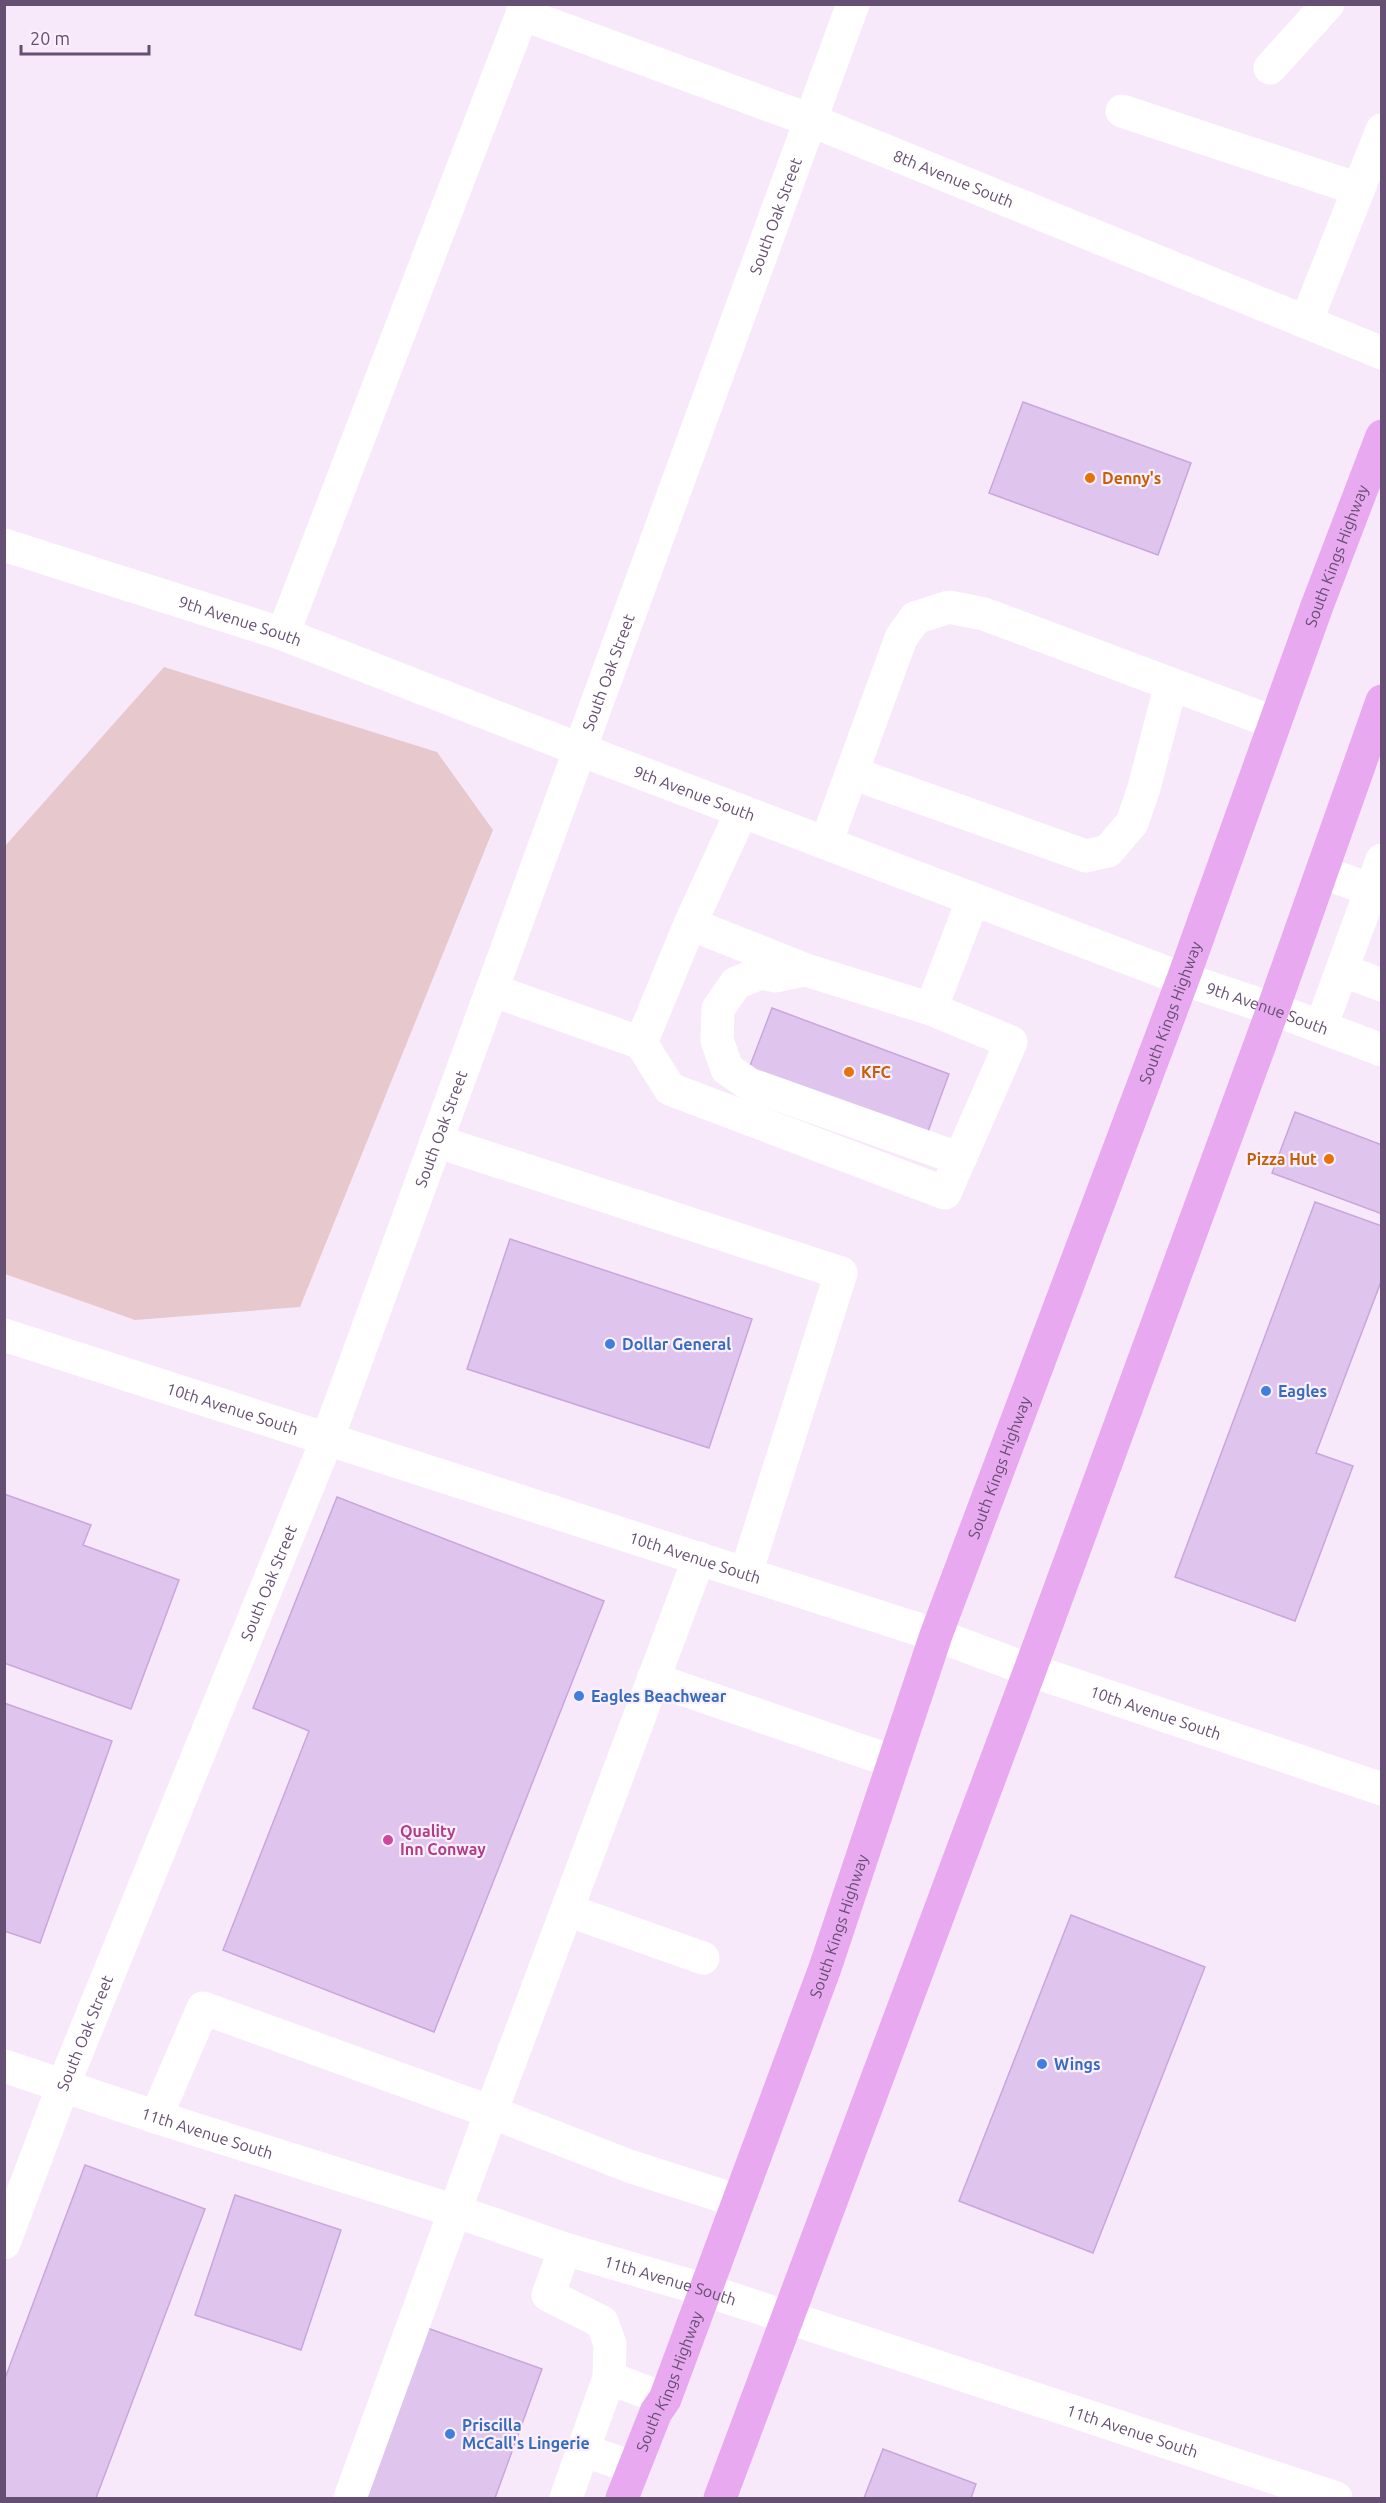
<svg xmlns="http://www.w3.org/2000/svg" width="1386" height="2503" viewBox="0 0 1386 2503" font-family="Ubuntu,sans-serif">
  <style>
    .green { fill: #e7c9cd }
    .building { fill: #dfc4ed; stroke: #c9a6de; stroke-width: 1.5 }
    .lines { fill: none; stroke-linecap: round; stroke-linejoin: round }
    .minor { stroke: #fff; stroke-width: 33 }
    .major { stroke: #e9a9f1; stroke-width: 33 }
    .food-dot { fill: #e8710a; stroke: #fbeffd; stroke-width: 2 }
    .shop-dot { fill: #3f7fe0; stroke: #fbeffd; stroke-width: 2 }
    .hotel-dot { fill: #d1479c; stroke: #fbeffd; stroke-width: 2 }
    .labels { text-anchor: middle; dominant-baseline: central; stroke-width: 4.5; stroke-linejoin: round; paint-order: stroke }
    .street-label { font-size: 16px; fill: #654f72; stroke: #fbeffd }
    .food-label { font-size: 16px; font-weight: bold; fill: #c56008; stroke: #fbeffd; text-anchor: start }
    .shop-label { font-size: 16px; font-weight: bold; fill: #366cbe; stroke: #fbeffd; text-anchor: start }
    .hotel-label { font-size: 16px; font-weight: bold; fill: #b23c85; stroke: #fbeffd; text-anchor: start }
  </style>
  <rect width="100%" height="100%" fill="#f8e9fa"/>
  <path class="green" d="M164,667L437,752L493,830L300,1307L135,1320L5,1274V846Z"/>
  <path class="building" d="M1023,402L1191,463L1158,555L989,493Z
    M772,1008L949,1074L926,1137L748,1071Z
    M1295,1112L1382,1145V1214L1272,1173Z
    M1315,1202L1382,1226V1279L1316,1453L1353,1466L1295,1621L1175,1577Z
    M510,1239L752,1319L709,1448L467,1369Z
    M4,1494L91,1525L83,1545L179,1580L131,1709L4,1663Z
    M337,1497L604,1601L434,2032L223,1950L309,1731L253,1708Z
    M4,1703L112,1741L40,1943L4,1931Z
    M1071,1915L1205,1967L1093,2253L959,2201Z
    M85,2165L205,2209L96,2498H4V2381Z
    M235,2195L341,2230L301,2350L195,2315Z
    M416,2324L542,2369L495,2498H353Z
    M883,2449L976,2484L971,2498H864Z"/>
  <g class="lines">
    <g class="minor">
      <path id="s1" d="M522,14L810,120L1382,353"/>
      <path d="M1270,68L1328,4"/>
      <path d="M1122,111L1358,189"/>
      <path d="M1306,322L1382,130"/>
      <path id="s2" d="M4,545L283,634L581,750L1183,979L1273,1009L1382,1050"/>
      <path d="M283,634L526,4"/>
      <path d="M852,773L1086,856L1108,851L1132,823L1144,788L1171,684"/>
      <path d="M826,843L901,638L915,618L949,607L984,614L1275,723"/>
      <path d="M1322,872L1371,890"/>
      <path d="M1342,970L1382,985"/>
      <path d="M799,971L776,976L761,973L736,983L718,1009L717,1040L727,1069L749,1084L960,1159"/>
      <path d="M492,990L641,1043L670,1089L945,1193L1011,1042L931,1009L806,970L690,924"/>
      <path d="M931,1009L973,899"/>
      <path d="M1321,1027L1382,860"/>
      <path d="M641,1043L690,924L742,811"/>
      <path d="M436,1141L841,1273L746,1573"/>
      <path id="s3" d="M4,1335L936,1635L1030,1670L1382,1789"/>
      <path d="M653,1679L894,1762"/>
      <path d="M567,1910L703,1958"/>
      <path id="s4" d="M4,2066L156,2117L455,2211L565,2249L705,2290L1336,2498"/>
      <path d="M156,2117L203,2008L491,2112L629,2166L738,2201"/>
      <path id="s5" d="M4,2243L63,2086L328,1437L853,4"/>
      <path d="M565,2249L548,2295L602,2322L610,2344L609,2378"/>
      <path d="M583,2450L609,2378L665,2399"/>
      <path d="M350,2498L491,2112L699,1558"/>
      <path d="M566,2498L583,2450L634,2468"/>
    </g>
    <g class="major">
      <path id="s6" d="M622,2498L656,2412L665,2399L825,1968L936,1635L1183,979L1317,606L1382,436"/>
      <path d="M720,2498L1030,1670L1273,1009L1382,701"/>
    </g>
  </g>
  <g class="food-dot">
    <circle cx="1090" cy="478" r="6"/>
    <circle cx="849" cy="1072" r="6"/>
    <circle cx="1329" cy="1159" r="6"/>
  </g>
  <g class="shop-dot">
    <circle cx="610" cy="1344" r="6"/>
    <circle cx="1266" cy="1391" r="6"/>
    <circle cx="579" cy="1696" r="6"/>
    <circle cx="1042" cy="2064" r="6"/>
    <circle cx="450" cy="2434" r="6"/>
  </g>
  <circle class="hotel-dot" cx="388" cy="1840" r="6"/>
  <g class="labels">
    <g class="street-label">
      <text stroke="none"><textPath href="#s1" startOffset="462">8th Avenue South</textPath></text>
      <text stroke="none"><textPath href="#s5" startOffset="2169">South Oak Street</textPath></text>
      <text stroke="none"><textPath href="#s6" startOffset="2070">South Kings Highway</textPath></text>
      <text stroke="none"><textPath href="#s2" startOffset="248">9th Avenue South</textPath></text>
      <text stroke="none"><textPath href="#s5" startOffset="1683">South Oak Street</textPath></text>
      <text stroke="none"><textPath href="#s2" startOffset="734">9th Avenue South</textPath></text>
      <text stroke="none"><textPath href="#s2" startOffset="1346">9th Avenue South</textPath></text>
      <text stroke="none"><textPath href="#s6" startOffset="1584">South Kings Highway</textPath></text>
      <text stroke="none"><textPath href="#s5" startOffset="1197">South Oak Street</textPath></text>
      <text stroke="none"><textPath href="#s3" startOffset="240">10th Avenue South</textPath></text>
      <text stroke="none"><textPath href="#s6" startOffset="1098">South Kings Highway</textPath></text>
      <text stroke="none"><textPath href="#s3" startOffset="726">10th Avenue South</textPath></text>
      <text stroke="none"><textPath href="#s5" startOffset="711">South Oak Street</textPath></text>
      <text stroke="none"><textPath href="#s3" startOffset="1212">10th Avenue South</textPath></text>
      <text stroke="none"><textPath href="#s6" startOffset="612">South Kings Highway</textPath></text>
      <text stroke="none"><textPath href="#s5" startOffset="225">South Oak Street</textPath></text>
      <text stroke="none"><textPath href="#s4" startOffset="214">11th Avenue South</textPath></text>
      <text stroke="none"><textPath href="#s4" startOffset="700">11th Avenue South</textPath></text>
      <text stroke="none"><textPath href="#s6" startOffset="126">South Kings Highway</textPath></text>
      <text stroke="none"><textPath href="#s4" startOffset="1186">11th Avenue South</textPath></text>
    </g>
    <g class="food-label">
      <text x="1102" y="478">Denny's</text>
      <text x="861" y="1072">KFC</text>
      <text x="1317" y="1159" text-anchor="end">Pizza Hut</text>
    </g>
    <g class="shop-label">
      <text x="622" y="1344">Dollar General</text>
      <text x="1278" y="1391">Eagles</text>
      <text x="591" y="1696">Eagles Beachwear</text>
      <text x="1054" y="2064">Wings</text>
      <text x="462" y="2425">Priscilla<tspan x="462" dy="18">McCall's Lingerie</tspan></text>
    </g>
    <g class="hotel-label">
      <text x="400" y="1831">Quality<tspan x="400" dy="18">Inn Conway</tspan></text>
    </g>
  </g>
  <rect width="1386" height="2503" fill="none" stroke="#654f72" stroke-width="12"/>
  <path d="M21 45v9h128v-9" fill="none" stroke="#654f72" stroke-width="3"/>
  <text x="30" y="45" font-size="18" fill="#654f72" stroke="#fbeffd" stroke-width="4.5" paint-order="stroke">20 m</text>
</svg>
